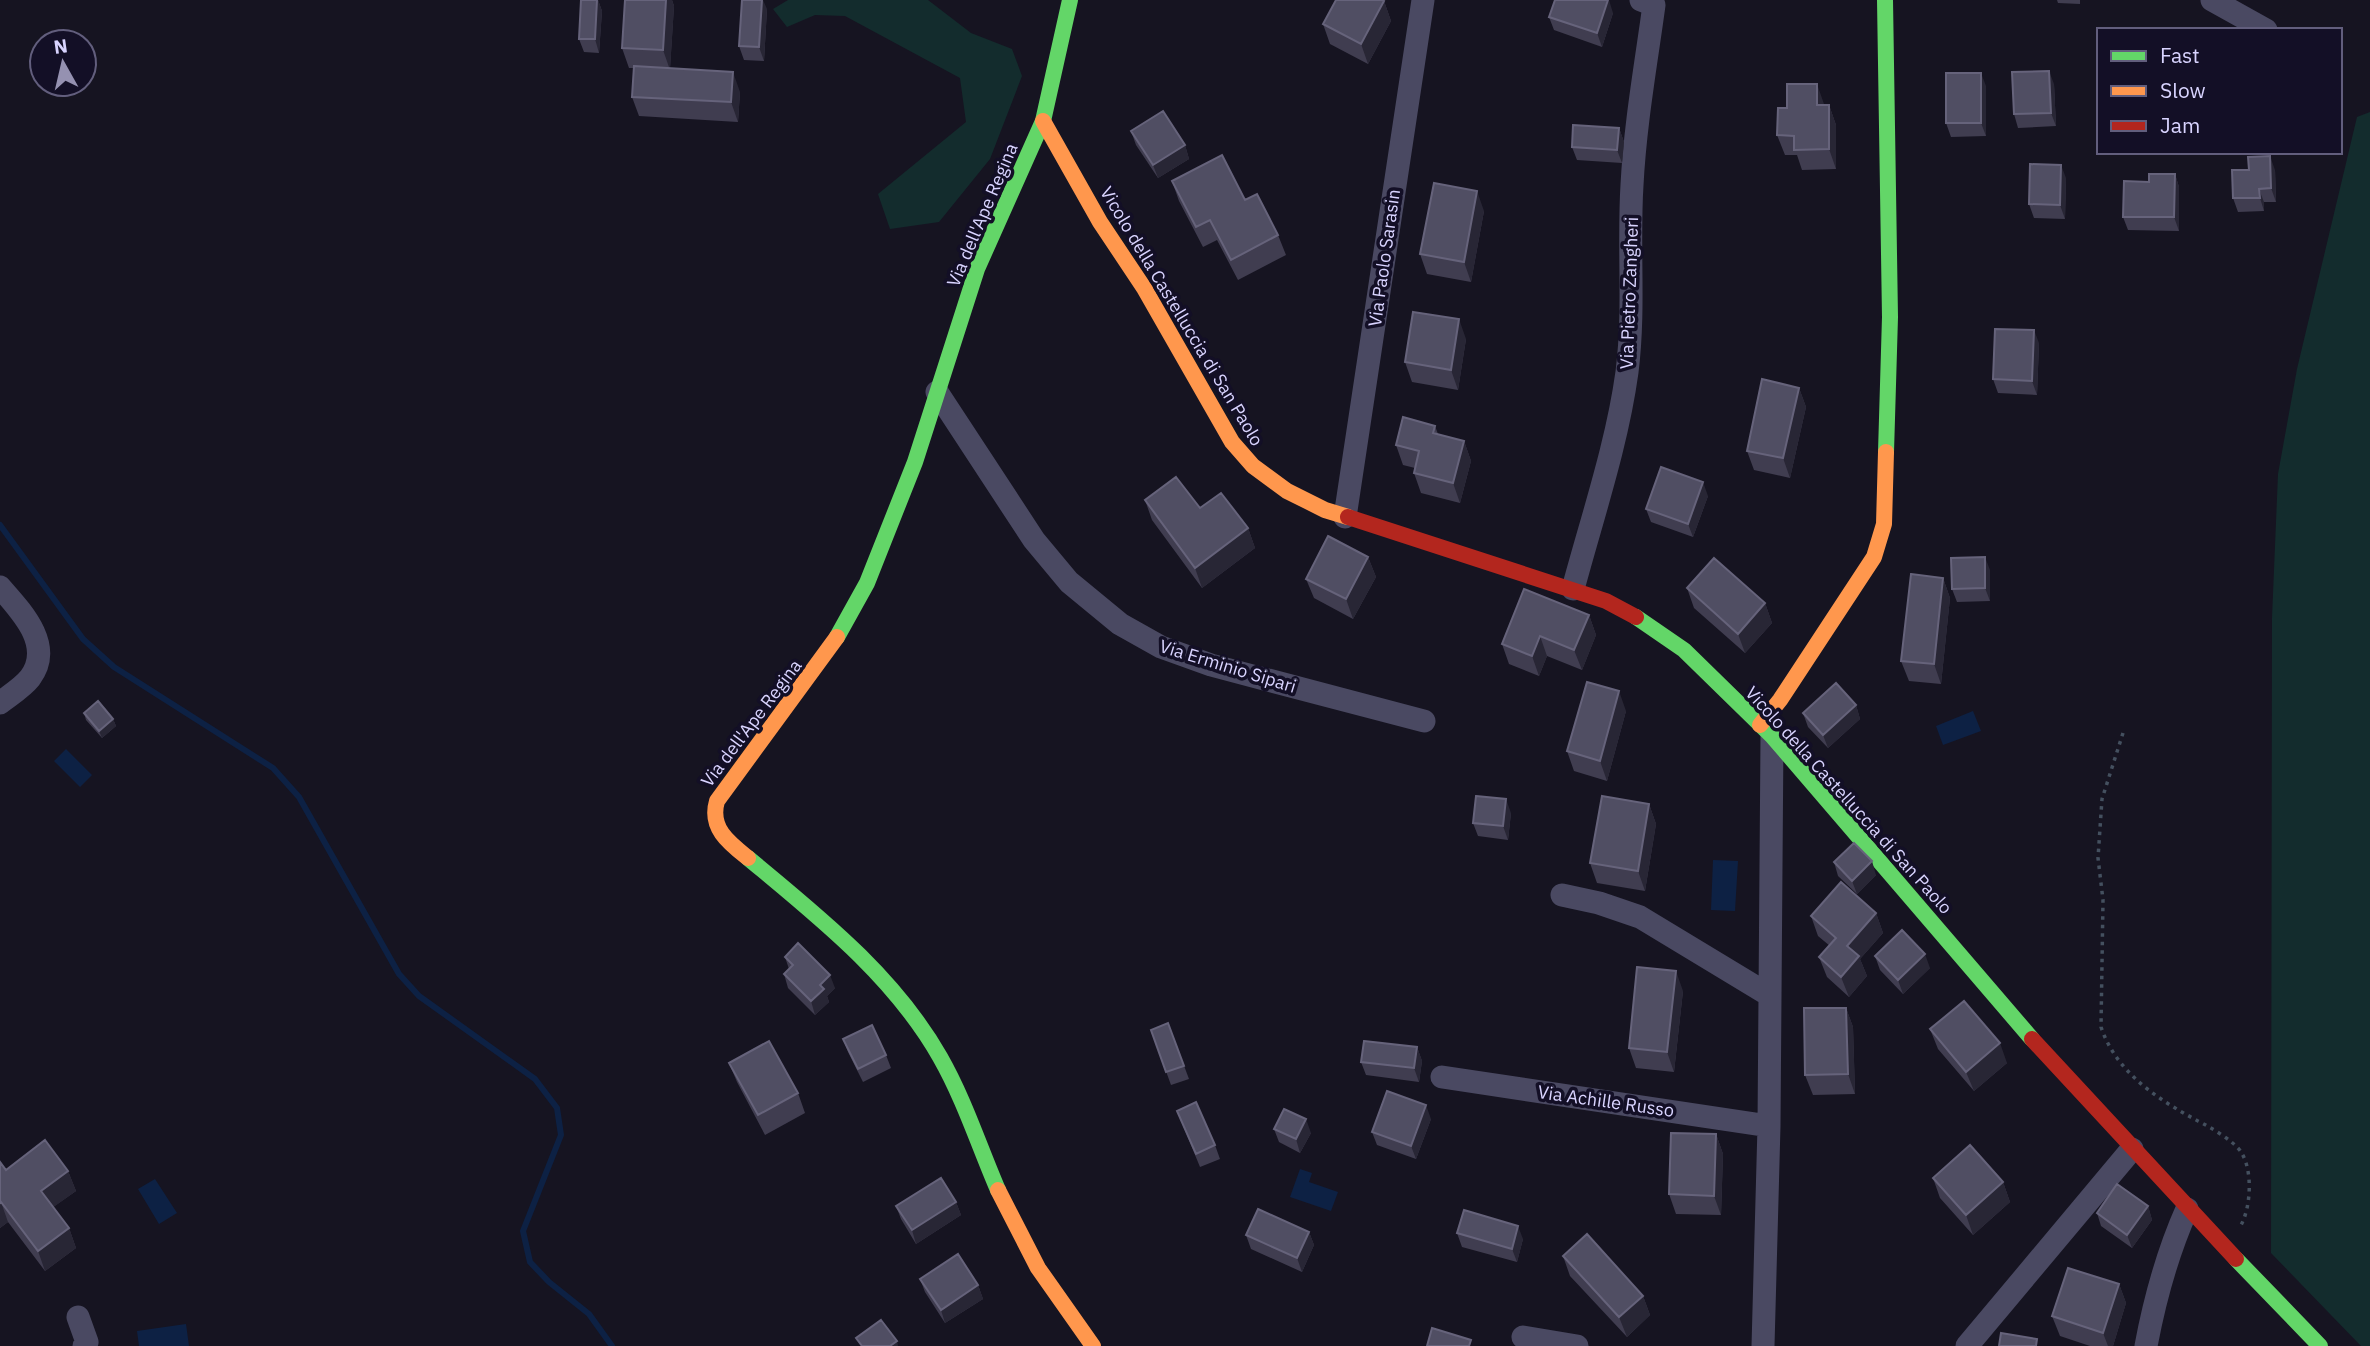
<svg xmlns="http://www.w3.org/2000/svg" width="2370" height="1346" viewBox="0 0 2370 1346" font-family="'IBM Plex Sans',sans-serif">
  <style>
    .green { fill: #132c2d }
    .water { fill: #0d2144 }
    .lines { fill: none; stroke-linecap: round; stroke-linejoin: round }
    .stream { stroke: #0d2144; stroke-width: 6 }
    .path { stroke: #44505f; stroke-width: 3.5; stroke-dasharray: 3.5 5; stroke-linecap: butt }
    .street { stroke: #4a4962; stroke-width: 23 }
    .fast { stroke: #63d668; stroke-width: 16 }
    .slow { stroke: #ff974d; stroke-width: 16 }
    .jam { stroke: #b3261e; stroke-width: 16 }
    .wall { fill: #403d50 }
    .shaded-wall { fill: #282635 }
    .building { fill: #504e63; stroke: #66637b; stroke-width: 2 }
    .labels { text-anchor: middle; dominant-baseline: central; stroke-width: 7; stroke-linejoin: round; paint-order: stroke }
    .street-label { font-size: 18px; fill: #d9d4ff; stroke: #130f26 }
  </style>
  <rect width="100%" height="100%" fill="#161421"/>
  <path class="green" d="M788,0H928L971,33L1012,49L1022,76L990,159L939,222L890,229L878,194L966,122L960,78L845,16L815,15L787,27L773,9Z
    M2370,112V1346H2361L2271,1253L2272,618L2278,474L2297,369L2357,117Z"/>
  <path class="water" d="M1973,711L1981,731L1943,745L1936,726Z
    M66,749L92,775L80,787L54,761Z
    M1713,860L1738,861L1735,911L1711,910Z
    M1300,1169L1312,1173L1309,1182L1338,1192L1331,1211L1290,1197Z
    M155,1179L177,1213L159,1224L138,1189Z
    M186,1324L189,1346H139L137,1331Z"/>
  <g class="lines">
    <path class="stream" d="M0,525L83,639L114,667L273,768L299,797L399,974L419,996L535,1079L557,1108L561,1135L523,1231L530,1262L549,1282L589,1314L612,1346"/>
    <path class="path" d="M2123,733L2102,799L2098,858L2103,900L2101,1027C2116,1072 2157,1099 2198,1121C2210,1127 2234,1141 2241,1152C2253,1170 2251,1207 2241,1225"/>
    <path class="street" d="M2212,0L2266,30
      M937,392L1034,540L1069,582L1120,624L1161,647L1211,665L1424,721
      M1345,517L1423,0
      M0,587C20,610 55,645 30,678C22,688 10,695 0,703
      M1573,589C1592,518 1617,445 1627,372C1635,308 1628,248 1632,185C1635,125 1646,64 1654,5L1641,0
      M1562,895L1599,903L1640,917L1769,995
      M1442,1077L1769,1126
      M78,1317L87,1342L84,1346
      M1523,1337L1577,1346
      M1763,1346L1769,1126L1772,736
      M1967,1346L2132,1149
      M2146,1346C2155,1298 2167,1254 2187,1209"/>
    <path class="fast" d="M1885,0L1890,317L1886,452
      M1636,617L1684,650L1772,736L2032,1039
      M837,637L867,583L915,462L977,269L1043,121L1070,0
      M748,858C819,917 894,976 940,1057C964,1099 979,1146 998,1190
      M2236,1259L2320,1346"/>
    <path class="slow" d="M1043,121L1100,222L1144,288L1232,442L1253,466L1287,491L1325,510L1348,517
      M1760,725L1780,700L1874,557L1884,524L1886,452
      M748,858C729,843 709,828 717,801L837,637
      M998,1190L1038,1268L1093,1346"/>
    <path class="jam" d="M1348,517L1606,601L1636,617
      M2032,1039L2236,1259"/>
  </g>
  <path class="wall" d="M581,0H598L602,11L599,53L584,52L579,39Z
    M625,0H672L674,6L670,68L740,92L738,122L639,116L632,97L634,68H629L622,48Z
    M2057,0H2080V4L2058,3Z
    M1384,1L1391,21L1368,64L1330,44L1323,24Z
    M767,9L764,61L744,60L739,46Z
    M1613,13L1602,47L1554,30L1549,17Z
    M2054,84L2056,126L2018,128L2014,114Z
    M1986,86V136L1951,137L1946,123Z
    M1824,105H1829L1836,125V169L1802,170L1797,155H1785L1777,135L1787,108Z
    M1619,128L1624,142L1622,163L1577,160L1572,147Z
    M1131,131L1185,145L1189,159L1158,178L1136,145Z
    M2275,170L2276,202H2264V211L2238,212L2233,198Z
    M2175,174L2179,187V231L2128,230L2123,217L2149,182Z
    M2066,178L2065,219L2034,218L2029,204Z
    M1172,181L1245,200L1278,235L1286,255L1238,280L1217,240L1203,247L1179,201Z
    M1484,211L1471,282L1427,274L1420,254Z
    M1466,339L1458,390L1412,382L1405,362Z
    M2039,343L2037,395L1998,393L1993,379Z
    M1799,388L1806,407L1790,478L1754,470L1747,451Z
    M1435,426L1438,434L1464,441L1471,461L1460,503L1421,493L1414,473L1415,468L1403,465L1396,445Z
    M1708,496L1693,537L1651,522L1646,509Z
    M1145,500L1200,508L1248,528L1255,548L1202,588L1152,520Z
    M1368,557L1376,577L1353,619L1314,598L1306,579Z
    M1990,570V601L1957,602L1952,589Z
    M1943,578L1950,598L1941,684L1909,681L1901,661Z
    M1687,588L1765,603L1772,623L1745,653L1694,608Z
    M1589,615L1596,635L1582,670L1547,656L1539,676L1509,664L1502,644Z
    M1856,705L1860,719L1828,748L1808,727L1803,713Z
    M1626,711L1607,781L1574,771L1567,751Z
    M84,713L113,719L116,726L102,738L86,720Z
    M1649,804L1656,824L1645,891L1597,883L1590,863Z
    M1511,813L1508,840L1478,836L1473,823Z
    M1834,862L1876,875L1857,894L1838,876Z
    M1876,913L1883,933L1860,959L1867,976L1849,997L1827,977L1819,957L1830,946L1818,936L1811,916Z
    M1875,956L1930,968L1903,994L1880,970Z
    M785,957L835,988L827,996L829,1002L815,1015L788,988L784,974L789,969Z
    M1683,991L1674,1072L1636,1068L1629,1048Z
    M1846,1008L1853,1027L1855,1094L1813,1095L1805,1075Z
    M1168,1023L1189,1079L1171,1085L1151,1030Z
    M1930,1029L2007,1063L1974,1091L1938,1049Z
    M843,1039L886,1055L891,1068L863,1082L848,1052Z
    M1417,1047L1422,1061L1419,1082L1366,1075L1361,1062Z
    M729,1063L798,1093L805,1113L765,1135L737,1082Z
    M1177,1111L1215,1145L1220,1159L1200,1167Z
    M1431,1119L1416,1159L1377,1145L1372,1132Z
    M1274,1129L1311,1133L1300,1153L1279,1142Z
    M1716,1134L1723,1154L1721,1215L1676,1214L1669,1194Z
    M0,1162L6,1170L68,1171L76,1191L53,1207L69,1228L76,1248L45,1271L8,1222L0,1228Z
    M1933,1178L2003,1182L2010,1202L1973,1235L1940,1198Z
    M956,1202L961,1215L916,1244L901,1219L896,1206Z
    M2148,1206L2152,1220L2132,1248L2101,1226L2097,1213Z
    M1309,1232L1314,1245L1302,1272L1251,1249L1246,1235Z
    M1457,1233L1523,1239L1517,1262L1462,1247Z
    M1563,1256L1643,1296L1650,1315L1627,1337L1570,1276Z
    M920,1279L978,1285L983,1299L945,1323L925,1292Z
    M2119,1284L2126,1303L2113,1346H2090L2060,1336L2052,1316Z"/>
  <path class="shaded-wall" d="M597,0H598L602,11L599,53L595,39Z
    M666,0H672L674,6L670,70L663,50Z
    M762,0H763L767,9L764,61L759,47Z
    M1609,0L1613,13L1602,47L1597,33Z
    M1384,1L1391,21L1368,64L1361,44Z
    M2049,71L2054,84L2056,126L2051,113Z
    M733,72L740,92L738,122L731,102Z
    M1981,73L1986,86V136L1981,123Z
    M1817,84L1824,104V125L1817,105Z
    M1829,105L1836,125V169L1829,149Z
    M1619,128L1624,142L1622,163L1617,150Z
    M1185,145L1189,159L1158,178L1153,165Z
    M2270,156L2275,170L2276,202L2271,188Z
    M2061,165L2066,178L2065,219L2060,205Z
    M2175,174L2179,187V231L2174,217Z
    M2259,189L2264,202V211L2260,198Z
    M1477,191L1484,211L1471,282L1464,262Z
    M1459,319L1466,339L1458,390L1451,370Z
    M2034,330L2039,343L2037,395L2032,381Z
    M1799,388L1806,407L1790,478L1783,458Z
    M1464,441L1471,461L1460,503L1453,483Z
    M1703,482L1708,496L1693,537L1688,524Z
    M1248,528L1255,548L1202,588L1195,568Z
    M1368,557L1376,577L1353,619L1346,599Z
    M1985,557L1990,570V601L1985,588Z
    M1943,578L1950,598L1941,684L1934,664Z
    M1765,603L1772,623L1745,653L1738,634Z
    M1589,615L1596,635L1582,670L1574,650Z
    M1540,636L1547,656L1539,676L1532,656Z
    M1619,691L1626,711L1607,781L1600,761Z
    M1856,705L1860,719L1828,748L1823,735Z
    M113,719L116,726L102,738L99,731Z
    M1506,799L1511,813L1508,840L1503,826Z
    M1649,804L1656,824L1645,891L1638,871Z
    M1872,861L1876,875L1857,894L1852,881Z
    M1876,913L1883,933L1860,959L1867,976L1849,997L1841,977L1847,946Z
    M1925,954L1930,968L1903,994L1898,980Z
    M1676,971L1683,991L1674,1072L1667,1052Z
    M830,975L835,988L827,996L829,1002L815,1015L811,1001L820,985Z
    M1846,1008L1853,1027L1855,1094L1848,1074Z
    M2000,1043L2007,1063L1974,1091L1966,1072Z
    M1417,1047L1422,1061L1419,1082L1414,1068Z
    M1426,1105L1431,1119L1416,1159L1411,1146Z
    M1306,1119L1311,1133L1300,1153L1296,1139Z
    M1716,1134L1723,1154L1721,1215L1714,1196Z
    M68,1171L76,1191L48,1211L41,1191Z
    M2003,1182L2010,1202L1973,1235L1966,1215Z
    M1,1202L8,1222L0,1228V1203Z
    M956,1202L961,1215L916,1244L912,1230Z
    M2148,1206L2152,1220L2132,1248L2127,1235Z
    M1518,1226L1523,1239L1517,1262L1512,1249Z
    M69,1228L76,1248L45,1271L38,1251Z
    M1309,1232L1314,1245L1302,1272L1297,1258Z
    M2119,1284L2126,1303L2113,1346H2108L2103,1333Z
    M978,1285L983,1299L945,1323L941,1310Z
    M1643,1296L1650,1315L1627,1337L1619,1317Z
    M897,1341L898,1346H890Z"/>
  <path class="building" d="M581,0H597L595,39H579Z
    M625,0H666L663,50L622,48Z
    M742,0H762L759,47L739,46Z
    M1336,0H1382L1384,1L1361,44L1323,24Z
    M1555,0H1608L1597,33L1549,17Z
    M634,66L733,72L731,102L632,97Z
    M2049,71L2051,113L2014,114L2012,72Z
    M1946,73H1981V123H1946Z
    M1787,84H1817V105H1829V149L1794,150V136L1777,135L1778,108H1787Z
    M1163,111L1185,145L1153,165L1131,131Z
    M1573,125L1619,128L1617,150L1572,147Z
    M1222,155L1245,200L1257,194L1278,235L1231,260L1210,220L1196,227L1172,181Z
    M2270,156L2271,188L2259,189L2260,198H2233L2232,170H2249L2248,157Z
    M2030,164L2061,165L2060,205L2029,204Z
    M2149,174H2175L2174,217H2123L2124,181L2149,182Z
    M1434,183L1477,191L1464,262L1420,254Z
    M1413,312L1459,319L1451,370L1405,362Z
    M1995,329L2034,330L2032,381L1993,379Z
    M1762,379L1799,388L1783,458L1747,451Z
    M1403,417L1435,426L1433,433L1464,441L1453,483L1414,473L1419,451L1396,445Z
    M1661,467L1703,482L1688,524L1646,509Z
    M1176,477L1200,508L1221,493L1248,528L1195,568L1145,500Z
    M1328,536L1368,557L1346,599L1306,579Z
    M1985,557V588L1952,589L1951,558Z
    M1714,558L1765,603L1738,634L1687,588Z
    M1911,574L1943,578L1934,664L1901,661Z
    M1524,589L1589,615L1574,650L1540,636L1532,656L1502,644Z
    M1587,682L1619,691L1600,761L1567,751Z
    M1836,683L1856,705L1823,735L1803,713Z
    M98,701L113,719L99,731L84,713Z
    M1476,796L1506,799L1503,826L1473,823Z
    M1602,796L1649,804L1638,871L1590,863Z
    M1854,843L1872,861L1852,881L1834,862Z
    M1841,882L1876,913L1847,946L1859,956L1841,977L1819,957L1836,938L1811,916Z
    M1902,930L1925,954L1898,980L1875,956Z
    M798,943L830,975L820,985L824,989L811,1001L784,974L793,965L785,957Z
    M1637,967L1676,971L1667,1052L1629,1048Z
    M1964,1001L2000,1043L1966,1072L1930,1029Z
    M1804,1008H1846L1848,1074L1805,1075Z
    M1168,1023L1184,1066L1166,1072L1151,1030Z
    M872,1025L886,1055L858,1069L843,1039Z
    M769,1041L798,1093L758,1115L729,1063Z
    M1364,1041L1417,1047L1414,1068L1361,1062Z
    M1387,1091L1426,1105L1411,1146L1372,1132Z
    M1196,1102L1215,1145L1196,1154L1177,1111Z
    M1284,1109L1306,1119L1296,1139L1274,1129Z
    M1671,1133L1716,1134L1714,1196L1669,1194Z
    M45,1140L68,1171L41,1191L69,1228L38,1251L1,1202L0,1203V1162L6,1170Z
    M1970,1145L2003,1182L1966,1215L1933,1178Z
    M941,1178L956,1202L912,1230L896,1206Z
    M2117,1184L2148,1206L2127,1235L2097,1213Z
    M1258,1209L1309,1232L1297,1258L1246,1235Z
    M1464,1210L1518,1226L1512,1249L1457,1233Z
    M1587,1234L1643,1296L1619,1317L1563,1256Z
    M958,1254L978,1285L941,1310L920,1279Z
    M2068,1268L2119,1284L2103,1333L2052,1316Z
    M881,1320L897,1341L890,1346H862L856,1338Z
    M1432,1328L1471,1340L1469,1346H1427Z
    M2001,1333L2037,1339L2036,1346H1999Z"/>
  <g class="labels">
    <g class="street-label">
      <text transform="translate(982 215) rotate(-67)">Via dell'Ape Regina</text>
      <text transform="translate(1384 258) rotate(-82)">Via Paolo Sarasin</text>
      <text transform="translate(1629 293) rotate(-88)">Via Pietro Zangheri</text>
      <text transform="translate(1182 316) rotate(59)">Vicolo della Castelluccia di San Paolo</text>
      <text transform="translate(1228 666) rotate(17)">Via Erminio Sipari</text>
      <text transform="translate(751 723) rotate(-53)">Via dell'Ape Regina</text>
      <text transform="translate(1849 800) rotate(48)">Vicolo della Castelluccia di San Paolo</text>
      <text transform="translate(1606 1101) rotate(8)">Via Achille Russo</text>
    </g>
  </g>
  <rect x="2097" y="28" width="245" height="126" fill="#130f26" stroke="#625e7d" stroke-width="2"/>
  <rect x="2111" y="51" width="35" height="10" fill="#63d668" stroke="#625e7d" stroke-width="2"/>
  <text x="2160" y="63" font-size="21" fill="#d9d4ff">Fast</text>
  <rect x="2111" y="86" width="35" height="10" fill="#ff974d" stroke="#625e7d" stroke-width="2"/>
  <text x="2160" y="98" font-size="21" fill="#d9d4ff">Slow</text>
  <rect x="2111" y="121" width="35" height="10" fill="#b3261e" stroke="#625e7d" stroke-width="2"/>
  <text x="2160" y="133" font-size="21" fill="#d9d4ff">Jam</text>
  <g transform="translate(63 63) rotate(352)"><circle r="33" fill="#130f26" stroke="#625e7d" stroke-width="2"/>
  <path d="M0-5L12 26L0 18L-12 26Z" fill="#9591b1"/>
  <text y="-10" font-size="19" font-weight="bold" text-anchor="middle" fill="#d9d4ff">N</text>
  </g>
</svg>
